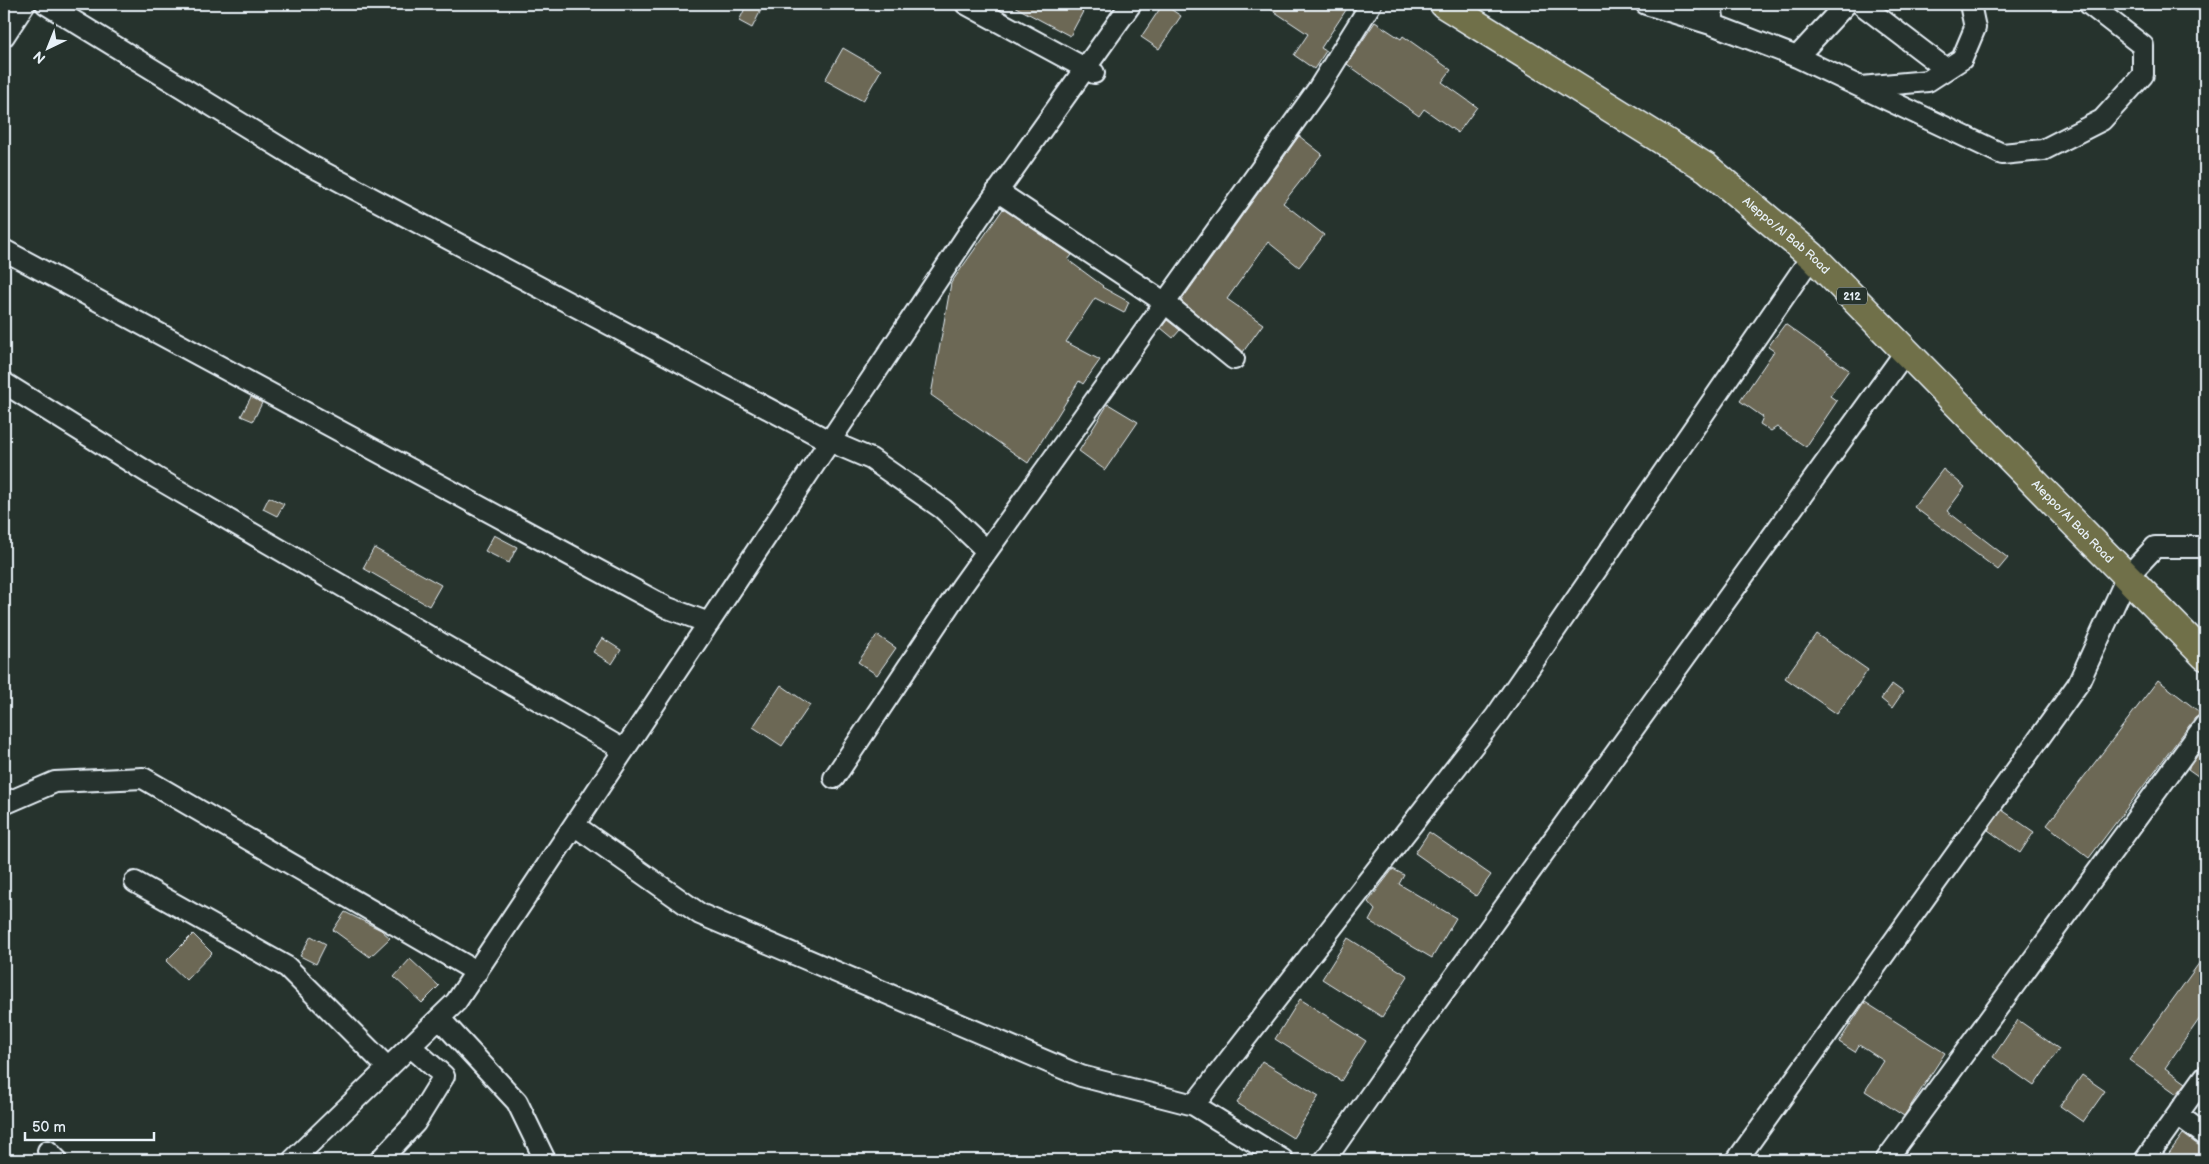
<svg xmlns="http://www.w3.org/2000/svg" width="2209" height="1164" viewBox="0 0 2209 1164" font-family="'Balsamiq Sans',sans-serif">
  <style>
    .building { fill: #6c6855; stroke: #e8f1f8 }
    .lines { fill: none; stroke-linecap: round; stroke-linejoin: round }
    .minor-casing { stroke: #e8f1f8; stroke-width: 24 }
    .primary-casing { stroke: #e8f1f8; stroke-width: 31 }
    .minor { stroke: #26332d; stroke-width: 20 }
    .primary { stroke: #70704a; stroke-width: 28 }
    .labels { text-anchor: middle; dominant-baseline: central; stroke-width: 4.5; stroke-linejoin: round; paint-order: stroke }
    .shield { fill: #26332d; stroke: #aeb8bb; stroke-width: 1 }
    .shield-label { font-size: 11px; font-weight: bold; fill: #e8f1f8 }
    .street-label { font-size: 12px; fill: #e8f1f8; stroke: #26332d }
  </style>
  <rect width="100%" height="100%" fill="#26332d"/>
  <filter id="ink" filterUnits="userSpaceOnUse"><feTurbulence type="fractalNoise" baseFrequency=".02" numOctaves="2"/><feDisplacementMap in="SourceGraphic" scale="10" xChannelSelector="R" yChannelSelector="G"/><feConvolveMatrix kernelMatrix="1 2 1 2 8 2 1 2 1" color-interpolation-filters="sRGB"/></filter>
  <g filter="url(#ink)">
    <path class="building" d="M747,4H764L752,28L739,21Z
      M1010,4H1087L1070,36Z
      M1163,4L1181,16L1159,49L1141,37Z
      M1263,4H1350L1321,48L1326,51L1314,69L1294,55L1308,34Z
      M1375,22L1401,39L1403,36L1451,70L1442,82L1477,107L1458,133L1424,109L1419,116L1347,64Z
      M843,48L881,70L863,101L825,80Z
      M1299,136L1322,154L1283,203L1324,235L1299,267L1268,242L1227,299L1263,324L1243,352L1181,301Z
      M1003,209L1072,255L1068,260L1103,286L1102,287L1129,302L1124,313L1095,298L1066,342L1100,360L1083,384L1079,381L1028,463L931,395L951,283Z
      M1167,320L1180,330L1173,338L1161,328Z
      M1785,324L1849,370L1830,396L1837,401L1806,447L1777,427L1771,431L1760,424L1763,417L1740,401L1774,351L1768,347Z
      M251,397L262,403L253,421L241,416Z
      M1108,404L1138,422L1105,470L1079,451Z
      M1943,469L1965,487L1947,511L2008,558L1998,570L1914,507Z
      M269,497L284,504L277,516L263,509Z
      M494,535L517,547L509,563L485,551Z
      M374,548L441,585L429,606L363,568Z
      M1816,634L1868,670L1837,714L1785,678Z
      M877,635L896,648L877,675L858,662Z
      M602,638L621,650L612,664L593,652Z
      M2158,680L2202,714L2195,718L2089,858L2047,825Z
      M1892,684L1903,692L1892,708L1881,699Z
      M781,685L810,705L782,746L753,727Z
      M2205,745V781L2188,769Z
      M2002,810L2034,832L2020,853L1988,830Z
      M1429,832L1491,875L1476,896L1415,853Z
      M1393,869L1404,875L1399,884L1456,918L1432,958L1369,921L1375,910L1368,902Z
      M345,912L381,930L390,938L370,957L333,930Z
      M193,934L212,953L186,980L166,961Z
      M311,936L326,944L316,964L300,956Z
      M1348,938L1408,976L1382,1017L1322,979Z
      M2205,955V1011L2165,1068L2186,1083L2177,1094L2129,1060Z
      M410,959L439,986L422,1003L394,977Z
      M1300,999L1366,1041L1341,1081L1275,1039Z
      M1865,1002L1945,1053L1904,1116L1865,1091L1884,1061L1859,1045L1855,1052L1839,1042Z
      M2018,1020L2059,1049L2034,1086L1993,1057Z
      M1262,1061L1319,1096L1293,1138L1237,1103Z
      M2082,1075L2105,1091L2083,1122L2060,1106Z
      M2183,1134L2198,1145L2205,1147V1160H2164Z"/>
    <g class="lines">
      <defs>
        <path id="minor" d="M46,4L304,162L829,441L871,459L943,509L987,551
          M966,4L1094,73
          M1646,4L1714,25L1797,57L2002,154L2043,150L2102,120L2143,75V46L2089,4
          M1711,4L1714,25
          M1861,4L1946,69
          M4,36L25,4
          M1797,57L1846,4
          M1861,87L1928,81L1962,59L1975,28L1970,4
          M997,191L1164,302L1234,359
          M4,250L668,608L709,623
          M4,383L155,477L624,750
          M834,778L962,586L1318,89L1371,4
          M4,804L55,782L143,778L477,972
          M574,825L700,914L1081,1076L1194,1105L1283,1160
          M135,882L287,967L388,1068
          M440,1019L517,1102L545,1160
          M1194,1105L1496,716L1812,256
          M2178,1115L2205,1135
          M48,1151L57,1160
          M293,1160L456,1002L978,219L1131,4
          M380,1160L415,1123L444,1076L410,1046
          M1325,1160L1413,1034L1906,351
          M1737,1160L2078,684L2127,577L2155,547H2205
          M1886,1160L2205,725
          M2145,1160L2205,1076"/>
        <g id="primary">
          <path id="s1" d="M1444,4L1707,168L1812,256L2205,656"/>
        </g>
      </defs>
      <use href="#minor" class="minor-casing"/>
      <use href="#primary" class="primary-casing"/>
      <use href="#minor" class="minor"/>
      <use href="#primary" class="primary"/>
    </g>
  </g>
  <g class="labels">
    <rect class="shield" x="1837" y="287.5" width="30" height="17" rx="4"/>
    <g class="shield-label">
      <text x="1852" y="296">212</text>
    </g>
    <g class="street-label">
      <text stroke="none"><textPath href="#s1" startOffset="414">Aleppo/Al Bab Road</textPath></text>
      <text stroke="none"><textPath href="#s1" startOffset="819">Aleppo/Al Bab Road</textPath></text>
    </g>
  </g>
  <rect width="2209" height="1164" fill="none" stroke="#26332d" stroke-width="20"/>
  <rect x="10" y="10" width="2189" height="1144" fill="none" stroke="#e8f1f8" stroke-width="2" filter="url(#ink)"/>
  <g transform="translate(48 48) rotate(223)" stroke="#26332d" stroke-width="4" paint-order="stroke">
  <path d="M0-4L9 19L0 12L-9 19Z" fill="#e8f1f8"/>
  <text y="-8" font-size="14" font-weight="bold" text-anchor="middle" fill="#e8f1f8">N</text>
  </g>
  <path d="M25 1132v8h129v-8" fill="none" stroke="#e8f1f8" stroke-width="2.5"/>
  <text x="32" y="1132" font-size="15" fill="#e8f1f8" stroke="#26332d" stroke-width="4" paint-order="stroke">50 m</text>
</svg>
